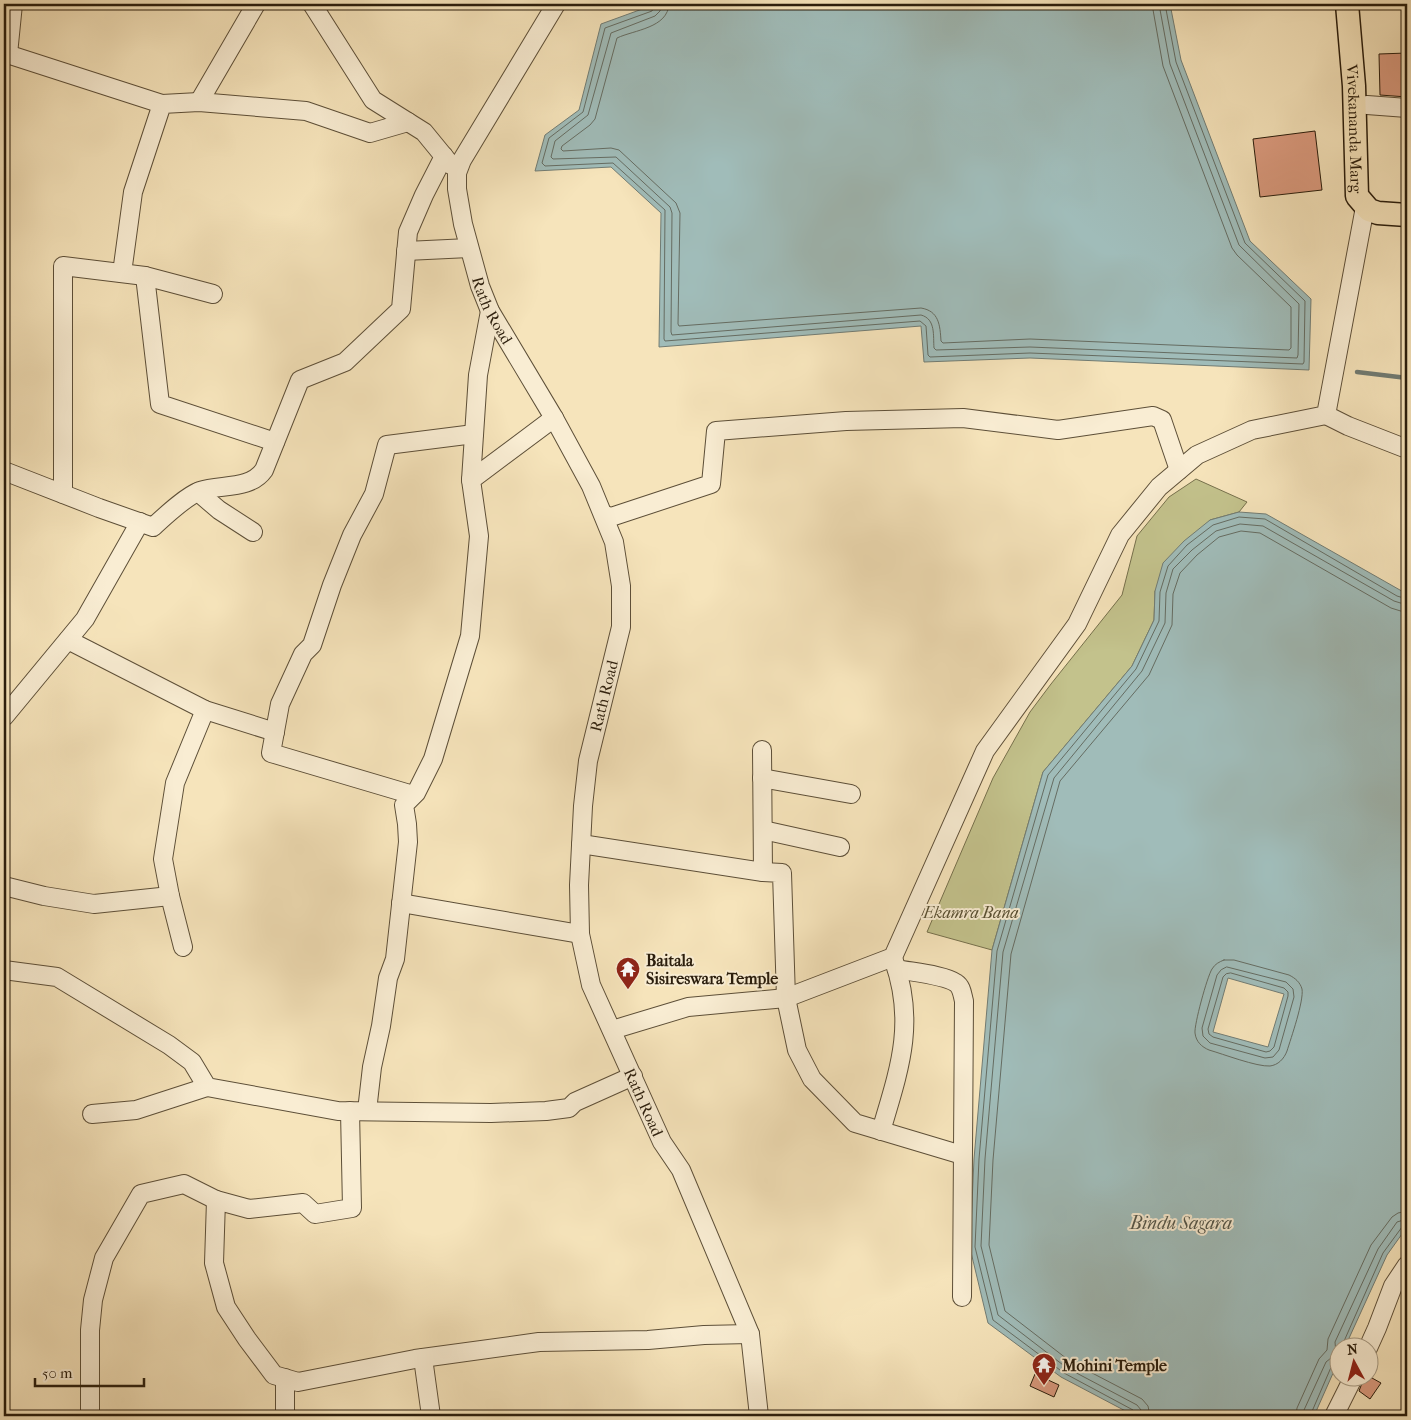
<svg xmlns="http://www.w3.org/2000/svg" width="1411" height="1420" viewBox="0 0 1411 1420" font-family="'IM FELL French Canon',serif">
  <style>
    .green { fill: #c3c28c; stroke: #76704c }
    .water { fill: #a0bcb9; stroke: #717c74; fill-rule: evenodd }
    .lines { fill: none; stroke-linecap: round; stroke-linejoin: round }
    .shore { stroke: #656c62; stroke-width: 1 }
    .stream { stroke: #717c74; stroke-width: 4.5 }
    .building { fill: #db9b7f; stroke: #2a1d0c }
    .minor-casing { stroke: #5d4f38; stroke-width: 20 }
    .major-casing { stroke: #2a1d0c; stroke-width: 25 }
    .minor { stroke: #f9edd3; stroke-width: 18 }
    .major { stroke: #f6e4bb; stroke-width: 22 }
    .labels { text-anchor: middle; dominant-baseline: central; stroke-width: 4; stroke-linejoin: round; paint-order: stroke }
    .street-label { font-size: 16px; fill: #2a1d0c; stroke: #f9edd3 }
    .park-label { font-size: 16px; font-style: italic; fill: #584f32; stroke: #f9edd3 }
    .poi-label { font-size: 16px; font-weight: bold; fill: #2a1d0c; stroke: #f9edd3; text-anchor: start }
    .water-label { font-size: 18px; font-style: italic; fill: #535549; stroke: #f9edd3 }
  </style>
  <rect width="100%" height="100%" fill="#f6e4bb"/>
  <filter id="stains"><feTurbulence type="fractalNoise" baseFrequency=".004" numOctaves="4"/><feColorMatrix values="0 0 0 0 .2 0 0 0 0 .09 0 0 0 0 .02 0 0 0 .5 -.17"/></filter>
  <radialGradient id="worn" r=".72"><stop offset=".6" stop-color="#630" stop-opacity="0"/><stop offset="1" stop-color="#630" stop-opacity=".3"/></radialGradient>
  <path class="green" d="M1196,479L1247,502L1239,512L1210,520L1155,591L1154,620L1132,666L1043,772L992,950L927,932L993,778L1030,712L1051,684L1122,595L1137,536L1169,497Z"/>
  <path class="water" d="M656,4H1170L1181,60L1250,241L1311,299L1309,370L1030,358L924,362L921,326L659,347L661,213L611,167L535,171L545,135L579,110L601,24Z
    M1239,512L1266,514L1407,594V1227L1387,1255L1345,1347L1338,1348V1362L1314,1416H1135L1061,1377L988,1323L970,1248L974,1159L992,950L1043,772L1132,666L1154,620L1155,591L1163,563L1184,541L1210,520ZM1228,978L1284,994L1268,1047L1213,1032Z"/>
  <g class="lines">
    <path class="shore" d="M655,4L652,11L605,28L583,112L549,138L542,163L545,166L613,163L665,210L664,339L665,341L920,321L926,326L928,355L930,357L1030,353L1303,364L1304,362L1305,301L1245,243L1176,62L1165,4
      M662,4L660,11L655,16L611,33L588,115L555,141L551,157L553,159L616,157L670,207L672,213L671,332L672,335L921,315C936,319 933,336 934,348L936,350L1030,347L1297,358L1298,355L1299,304L1239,245L1170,64L1159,4
      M669,4C668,28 634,30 617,38L595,119L590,125L562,146L561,149L563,151L611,148L619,150L676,203L680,213L678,324L679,326L921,308C939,311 940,325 941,341L943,343L1030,339L1289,350L1291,348V307L1237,255L1232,248L1163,66L1152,4
      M1224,960H1234L1289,975C1295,978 1300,982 1302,989C1304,1001 1291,1038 1287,1051C1284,1059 1278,1065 1270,1066C1257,1067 1223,1054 1209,1050C1202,1047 1196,1042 1195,1033C1194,1025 1207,977 1212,969C1215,964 1219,962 1224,960Z
      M1227,967L1286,982L1293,989L1294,997L1279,1050L1273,1057L1265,1058L1210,1043L1203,1036L1202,1028L1217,975L1221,970Z
      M1231,973L1284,988L1288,992V996L1274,1047L1270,1051L1266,1052L1213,1037L1209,1034L1208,1029L1223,977L1226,974Z
      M1341,1348L1383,1253L1402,1227L1407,1225
      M1136,1416L1133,1410L1064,1373L993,1320L975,1247L979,1159L997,951L1048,775L1136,669L1159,621L1160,592L1168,566L1187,545L1213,525L1239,517L1265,519L1397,596L1407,599
      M1142,1416L1141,1410L1137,1405L1067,1368L998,1315L981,1246L985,1159L1003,952L1054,778L1142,671L1165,623L1166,593L1173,569L1192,550L1216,531L1240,524L1263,526L1394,601L1407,605
      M1150,1416L1148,1406L1142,1399L1071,1362L1005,1311L989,1245L993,1160L1011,954L1060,781L1149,675L1172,625L1173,594L1180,573L1197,555L1219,537L1241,531L1260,533L1391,608L1407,613
      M1296,1416L1297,1408L1319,1359L1327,1350L1328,1339L1371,1245L1392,1217L1398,1213L1407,1211
      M1303,1416L1304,1410L1326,1362L1336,1354L1335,1342L1378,1249L1397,1222L1407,1219
      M1310,1416L1332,1365L1335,1362L1338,1361"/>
    <path class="stream" d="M1357,372L1407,378"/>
  </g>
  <path class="building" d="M1407,53V97L1380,95L1379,54Z
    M1315,131L1322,190L1260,197L1253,139Z
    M1035,1374L1059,1385L1054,1397L1030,1386Z
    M1364,1378H1372L1381,1383L1370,1399L1359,1391Z"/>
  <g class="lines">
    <defs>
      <g id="minor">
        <path d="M312,4L373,100L424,132L451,165"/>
        <path id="s1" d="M556,4L462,160L457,173V189L463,224L480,286L490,311L554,418L591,486L614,542L621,586V627L588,761L583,806L579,885L580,934L591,985L662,1142L681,1170L750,1334L759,1416"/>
        <path d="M4,53L162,104"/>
        <path d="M8,54L13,4"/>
        <path d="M199,102L256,4"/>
        <path d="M1367,105L1407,108"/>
        <path d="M406,251L469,248"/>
        <path d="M122,273L133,192L162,104L199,102L306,111L370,133L408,122"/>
        <path d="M145,276L160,404L275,442"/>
        <path d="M1326,415L1348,426L1407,449"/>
        <path d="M4,471L99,508L153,527C164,517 186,496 200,491C221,484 250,490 264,470L300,380L345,362L401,309L408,232L424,195L444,156"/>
        <path d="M471,480L478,375L490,311"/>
        <path d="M198,492L219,510L253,532"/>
        <path d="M63,494V266L145,276L213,294"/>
        <path d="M605,515L611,517L711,484L716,431L846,421L963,418L1058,430L1153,416L1162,420L1179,470"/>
        <path d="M68,640L205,710L275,732"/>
        <path d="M4,717L85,619L140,522"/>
        <path d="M762,778L851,794"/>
        <path d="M413,795L271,753L280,704L303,654L312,645L332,585L352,535L374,494L387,445L474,434"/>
        <path d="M763,830L840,847"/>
        <path d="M581,844L763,872L762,750"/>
        <path d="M763,872L782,873L786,998L797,1050L812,1079L855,1123L962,1155"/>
        <path d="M4,886L44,896L94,904L170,896"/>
        <path d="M401,903L580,934"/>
        <path d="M183,947L170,896L163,859L175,783L205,710"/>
        <path d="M897,969C911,972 945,975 956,983C962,987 962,994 964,1001L962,1297"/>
        <path d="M4,970L57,977L169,1045L192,1062L207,1087L338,1111L491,1113L546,1111L569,1108L575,1102L633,1076"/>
        <path d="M612,1030L688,1007L786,998L893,957L985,751L1077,624L1120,535L1159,487L1197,455L1252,430L1326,415L1365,207"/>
        <path d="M350,1111L352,1208L315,1214L303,1203L249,1209L216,1200L214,1263L226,1307L247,1339L274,1375L298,1382L415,1359L539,1342L648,1340L704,1335L750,1334"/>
        <path d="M367,1111L372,1067L381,1026L388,978L395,959L408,842L407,824L404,805L416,793L433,759L470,636L479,536L471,480L554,418"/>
        <path d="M92,1114L136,1110L207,1087"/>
        <path d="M881,1131C899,1070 916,1024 894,961"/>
        <path d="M1368,1348L1377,1328L1393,1286L1407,1265"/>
        <path d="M423,1358L431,1416"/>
        <path d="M90,1416V1330L93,1300L104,1258L141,1194L184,1184L216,1200"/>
        <path d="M285,1416V1378"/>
        <path d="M1334,1416L1353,1378"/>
      </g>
      <g id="major">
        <path id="s2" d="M1347,4L1354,86L1357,196L1369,210L1378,213L1407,215"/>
      </g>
    </defs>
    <use href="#minor" class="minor-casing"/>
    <use href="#major" class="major-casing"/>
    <use href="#minor" class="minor"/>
    <use href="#major" class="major"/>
  </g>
  <defs>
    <symbol id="temple-pin" viewBox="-11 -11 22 30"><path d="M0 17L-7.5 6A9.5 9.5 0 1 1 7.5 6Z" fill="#8f2418" stroke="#f9edd3"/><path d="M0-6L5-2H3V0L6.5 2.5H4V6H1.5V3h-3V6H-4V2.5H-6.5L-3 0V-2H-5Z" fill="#fff"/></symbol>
  </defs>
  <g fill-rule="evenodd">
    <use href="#temple-pin" x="614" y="955" width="28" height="38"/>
    <use href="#temple-pin" x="1030" y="1351" width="28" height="38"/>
  </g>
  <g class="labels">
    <g class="street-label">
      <text stroke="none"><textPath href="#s2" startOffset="125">Vivekananda Marg</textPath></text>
      <text stroke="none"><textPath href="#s1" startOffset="339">Rath Road</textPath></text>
      <text transform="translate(604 696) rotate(-76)">Rath Road</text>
      <text stroke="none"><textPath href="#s1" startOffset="1179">Rath Road</textPath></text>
    </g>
    <g class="park-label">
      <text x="971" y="912">Ekamra Bana</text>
    </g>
    <g class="poi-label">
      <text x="646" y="960">Baitala<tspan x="646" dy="18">Sisireswara Temple</tspan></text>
      <text x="1062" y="1365">Mohini Temple</text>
    </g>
    <g class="water-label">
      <text x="1181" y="1223">Bindu Sagara</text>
    </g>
  </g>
  <rect width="1411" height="1420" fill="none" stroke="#f6e4bb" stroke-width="20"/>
  <rect x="5" y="5" width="1401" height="1410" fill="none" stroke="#2a1d0c" stroke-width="2.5"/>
  <rect x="10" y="10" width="1391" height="1400" fill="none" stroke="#2a1d0c"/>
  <g transform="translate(1354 1362) rotate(353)"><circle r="24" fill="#f9edd3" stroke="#a69a83"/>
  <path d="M0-4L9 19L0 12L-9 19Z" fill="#8f2418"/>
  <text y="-8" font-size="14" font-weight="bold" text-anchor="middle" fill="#2a1d0c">N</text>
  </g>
  <path d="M35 1378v8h109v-8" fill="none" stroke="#2a1d0c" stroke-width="2.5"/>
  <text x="42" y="1378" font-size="15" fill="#2a1d0c" stroke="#f9edd3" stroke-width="4" paint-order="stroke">50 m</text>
  <rect width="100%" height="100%" filter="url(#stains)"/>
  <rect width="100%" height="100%" fill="url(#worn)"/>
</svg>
